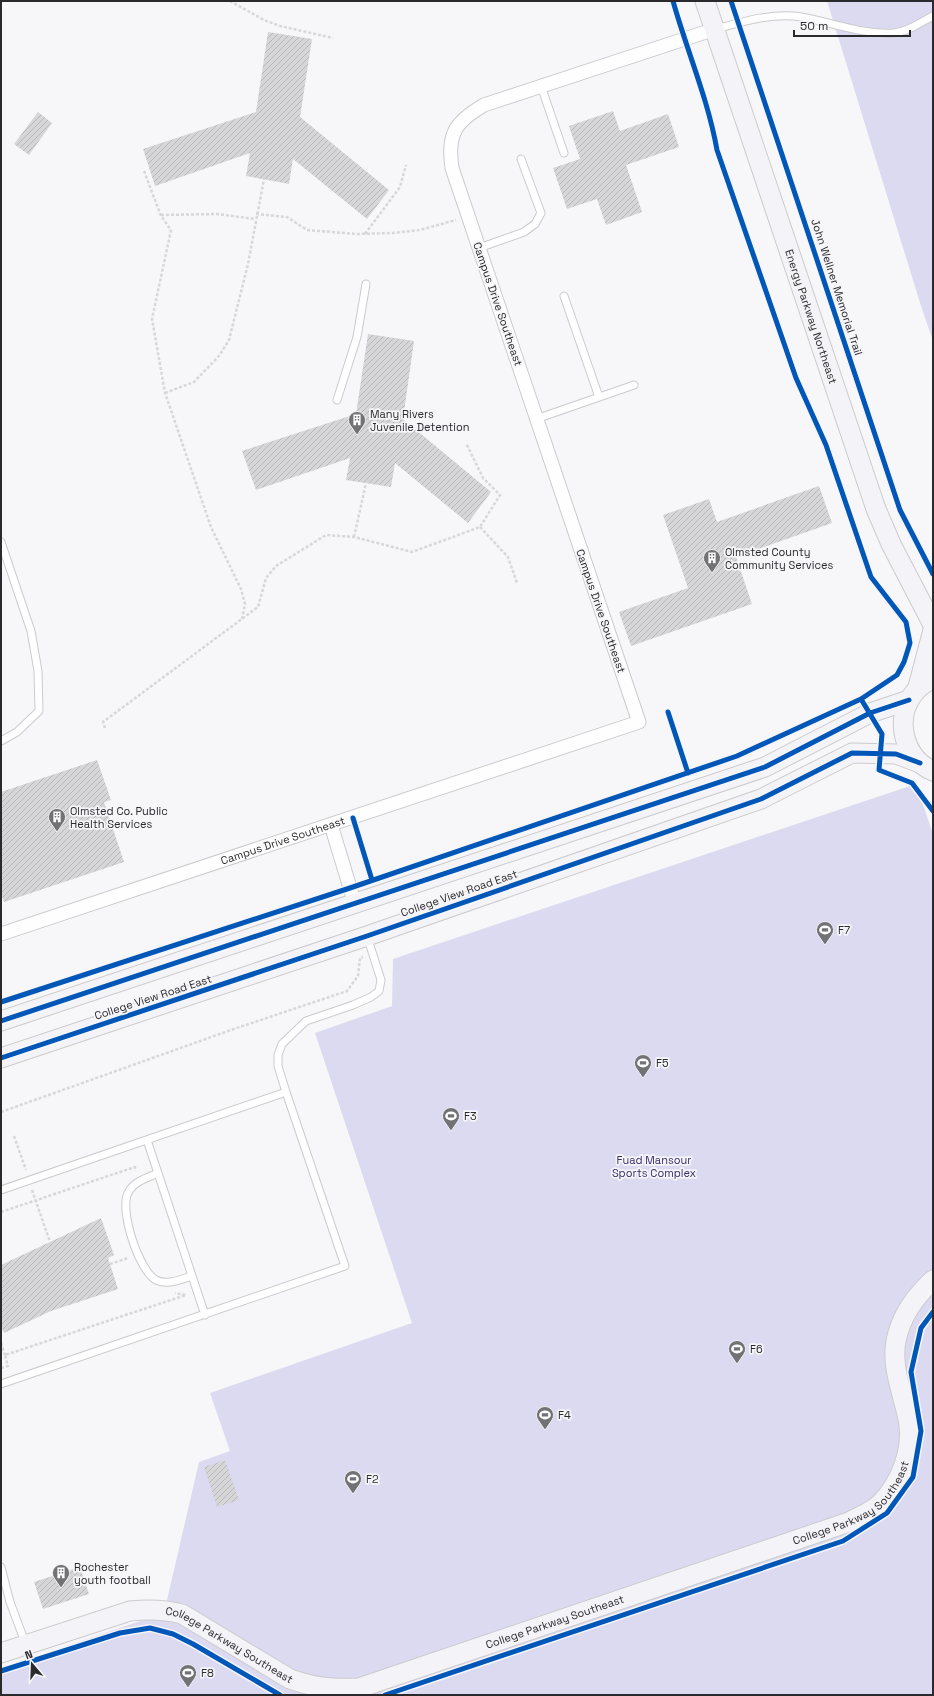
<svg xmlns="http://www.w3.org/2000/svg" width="934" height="1696" viewBox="0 0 934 1696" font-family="'Space Grotesk',sans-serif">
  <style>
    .park { fill: #dcdaf0 }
    .building { fill: url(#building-hatch) }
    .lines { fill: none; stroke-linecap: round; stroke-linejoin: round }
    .lane-casing { stroke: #cbcbcd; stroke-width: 9 }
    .street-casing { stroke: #cbcbcd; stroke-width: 15 }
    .secondary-casing { stroke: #cbcbcd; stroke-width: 21 }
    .path { stroke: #d7d7d8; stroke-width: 2.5; stroke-dasharray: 3 2; stroke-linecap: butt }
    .lane { stroke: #fefefe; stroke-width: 7 }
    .street { stroke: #fefefe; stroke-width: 13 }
    .secondary { stroke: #f4f4f8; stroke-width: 19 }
    .cycleway-casing { stroke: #f6f6fa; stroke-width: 8 }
    .cycleway { stroke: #0057b8; stroke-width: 5 }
    .labels { text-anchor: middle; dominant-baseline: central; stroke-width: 3.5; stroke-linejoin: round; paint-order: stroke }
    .street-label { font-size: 11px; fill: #2a2a2c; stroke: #f6f6fa }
    .poi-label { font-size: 11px; fill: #2a2a2c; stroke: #f6f6fa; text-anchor: start }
    .park-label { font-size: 11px; fill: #392d6b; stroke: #f6f6fa }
  </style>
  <defs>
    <pattern id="building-hatch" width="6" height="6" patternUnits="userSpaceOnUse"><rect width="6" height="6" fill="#d6d6d8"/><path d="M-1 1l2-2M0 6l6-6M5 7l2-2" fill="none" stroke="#b8b8ba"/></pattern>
  </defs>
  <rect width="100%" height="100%" fill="#f7f7f9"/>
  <path class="park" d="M827,1H933V341L921,306Z
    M916,784L933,834V1695H1V1668L164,1613L199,1462L230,1451L210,1393L412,1323L315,1033L392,1006L393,959Z"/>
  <path class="building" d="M268,32L312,39L300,117L389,190L367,219L293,159L289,184L246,176L250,153L155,186L143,149L256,112Z
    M613,111L620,131L668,114L679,147L626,165L642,212L606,225L597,199L567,209L553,168L580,159L569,126Z
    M38,112L52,123L29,155L14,144Z
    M368,334L414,341L403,419L491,492L468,523L395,463L391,487L346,480L350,458L256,490L242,451L356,414Z
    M819,486L832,523L736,557L752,604L631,646L619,612L688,588L663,515L709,499L717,522Z
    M97,760L111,800L104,802L124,862L4,902L1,894V792Z
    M101,1218L114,1255L108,1258L118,1289L51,1311L4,1333L1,1326V1265Z
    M225,1460L239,1500L217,1507L204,1467Z
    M80,1567L89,1594L43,1609L34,1582Z"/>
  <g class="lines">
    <defs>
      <path id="lane" d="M716,29C742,22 767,14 794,16C827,20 860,35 894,33C908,32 921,22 933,16
        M541,86L564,153
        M479,248L524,232L535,224L541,213L521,159
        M564,296L599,397
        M337,400L357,337L366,284
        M536,419L634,385
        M1,542L31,631L38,671L39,711L17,732L1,741
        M147,1140L205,1315
        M158,1173C147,1178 134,1181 128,1193C119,1210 139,1271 156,1280C167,1286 181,1279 192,1276
        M1,1190L286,1092
        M1,1384L345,1266L286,1092L278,1066V1055L282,1044L306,1021L353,1005L371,997L379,991L381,980L367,936
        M1,1567L10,1602L26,1645"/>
      <g id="street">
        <path d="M331,825L355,904"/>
        <path id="s1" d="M1,934L639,722L452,168C447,134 455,122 484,105L715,29"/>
      </g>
      <g id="secondary">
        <path id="s2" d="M705,1L876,509L891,544L933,625"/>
        <path d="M933,678C926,682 919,686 914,693C894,718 903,758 933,771"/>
        <path d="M918,687L933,630"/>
        <path d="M1,1021L765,767L870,713L909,700"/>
        <path d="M1,1058L367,936L761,799L852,753L896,754L920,763"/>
        <path id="s3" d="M1,1653L130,1611C148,1609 164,1609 182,1614L290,1679C316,1688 332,1689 359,1688L849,1522C860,1516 872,1512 881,1503C901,1482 914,1448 908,1419C903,1394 891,1367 896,1341C901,1316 914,1298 933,1280"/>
      </g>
    </defs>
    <use href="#lane" class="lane-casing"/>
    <use href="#street" class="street-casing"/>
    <use href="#secondary" class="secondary-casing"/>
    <path class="path" d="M230,1L264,20L280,26L333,38
      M144,171L161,216L171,230L152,319L165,393L211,527L241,589L245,604L242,619
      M256,214L287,217L307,230L357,234L393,233L420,230L456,220
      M161,215L217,214L255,219
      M365,234L400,187L406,165
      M165,393L194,382L219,356L229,340L248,264L264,179
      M480,527L508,557L517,583
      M354,537L366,483
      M105,728L103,722L258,607L266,578L276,566L326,535L354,537L412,552L480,527L500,495L483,478L466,443
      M1,1112L231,1030L347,991L358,976L360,958L363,957
      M14,1136L26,1170
      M32,1190L50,1242
      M1,1212L135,1167V1171
      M110,1264L128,1258
      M1,1343L5,1355
      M1,1368L8,1366L5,1355L186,1295L175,1293"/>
    <use href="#lane" class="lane"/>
    <use href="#street" class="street"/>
    <use href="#secondary" class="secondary"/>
    <defs>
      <path id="cycleway" d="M731,1L900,510L933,574
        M861,699L882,734L879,770L912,783L933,811
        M668,712L688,773
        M353,818L372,880
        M1,1002L350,888L737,756L861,699L897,675L904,662L910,643L906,622L871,577L826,445L796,378L717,150C708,99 687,51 673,1
        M1,1021L765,767L870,713L909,700
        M1,1058L367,936L761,799L852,753L896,754L920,763
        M1,1671L120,1633L150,1628L173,1634L193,1644L280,1695
        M385,1695L843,1541L887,1513L913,1477L921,1431L911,1372L921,1328L933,1312"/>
    </defs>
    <use href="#cycleway" class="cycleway-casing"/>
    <use href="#cycleway" class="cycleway"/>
  </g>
  <defs>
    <symbol id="building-pin" viewBox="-11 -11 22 30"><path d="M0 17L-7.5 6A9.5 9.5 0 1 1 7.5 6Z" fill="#727274" stroke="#f6f6fa"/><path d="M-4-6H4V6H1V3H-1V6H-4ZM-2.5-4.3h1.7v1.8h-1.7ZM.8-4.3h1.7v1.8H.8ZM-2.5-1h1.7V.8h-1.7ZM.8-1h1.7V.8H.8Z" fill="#fff"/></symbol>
    <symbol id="stadium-pin" viewBox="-11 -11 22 30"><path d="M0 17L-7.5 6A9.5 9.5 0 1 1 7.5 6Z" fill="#727274" stroke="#f6f6fa"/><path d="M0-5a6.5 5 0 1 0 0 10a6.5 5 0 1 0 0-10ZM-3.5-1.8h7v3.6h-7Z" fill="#fff"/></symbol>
  </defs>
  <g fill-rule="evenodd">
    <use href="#building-pin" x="347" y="410" width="20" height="27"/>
    <use href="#building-pin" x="702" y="548" width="20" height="27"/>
    <use href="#building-pin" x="47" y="807" width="20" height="27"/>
    <use href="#stadium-pin" x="815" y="920" width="20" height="27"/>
    <use href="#stadium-pin" x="633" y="1053" width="20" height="27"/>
    <use href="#stadium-pin" x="441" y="1106" width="20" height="27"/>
    <use href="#stadium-pin" x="727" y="1339" width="20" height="27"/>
    <use href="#stadium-pin" x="535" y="1405" width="20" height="27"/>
    <use href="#stadium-pin" x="343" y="1469" width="20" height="27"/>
    <use href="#building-pin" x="51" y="1563" width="20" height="27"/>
    <use href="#stadium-pin" x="178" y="1663" width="20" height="27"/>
  </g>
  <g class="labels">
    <g class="street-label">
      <text transform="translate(837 287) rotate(72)">John Wellner Memorial Trail</text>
      <text transform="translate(498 304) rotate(71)">Campus Drive Southeast</text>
      <text stroke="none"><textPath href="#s2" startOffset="333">Energy Parkway Northeast</textPath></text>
      <text transform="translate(601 611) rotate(71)">Campus Drive Southeast</text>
      <text stroke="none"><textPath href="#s1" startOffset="297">Campus Drive Southeast</textPath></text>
      <text transform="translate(459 893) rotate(-19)">College View Road East</text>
      <text transform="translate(153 997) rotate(-18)">College View Road East</text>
      <text stroke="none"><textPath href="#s3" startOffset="915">College Parkway Southeast</textPath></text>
      <text stroke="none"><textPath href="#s3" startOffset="591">College Parkway Southeast</textPath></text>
      <text stroke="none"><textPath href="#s3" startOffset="244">College Parkway Southeast</textPath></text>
    </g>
    <g class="poi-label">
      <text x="370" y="414">Many Rivers<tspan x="370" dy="13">Juvenile Detention</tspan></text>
      <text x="725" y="552">Olmsted County<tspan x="725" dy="13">Community Services</tspan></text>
      <text x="70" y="811">Olmsted Co. Public<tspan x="70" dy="13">Health Services</tspan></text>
      <text x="838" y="930">F7</text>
      <text x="656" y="1063">F5</text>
      <text x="464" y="1116">F3</text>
      <text x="750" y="1349">F6</text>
      <text x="558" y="1415">F4</text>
      <text x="366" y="1479">F2</text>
      <text x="74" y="1567">Rochester<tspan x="74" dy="13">youth football</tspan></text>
      <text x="201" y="1673">F8</text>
    </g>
    <g class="park-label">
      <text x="654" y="1160">Fuad Mansour<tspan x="654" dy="13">Sports Complex</tspan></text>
    </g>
  </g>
  <rect width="934" height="1696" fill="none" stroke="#2a2a2c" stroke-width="4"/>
  <g transform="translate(32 1664) rotate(341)" stroke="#f6f6fa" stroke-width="3" paint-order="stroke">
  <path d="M0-3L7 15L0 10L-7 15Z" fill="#2a2a2c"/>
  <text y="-6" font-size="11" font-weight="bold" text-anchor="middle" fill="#2a2a2c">N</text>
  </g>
  <path d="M794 30v6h116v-6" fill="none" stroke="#2a2a2c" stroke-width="2"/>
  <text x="800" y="30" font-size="12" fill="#2a2a2c" stroke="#f6f6fa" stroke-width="3" paint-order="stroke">50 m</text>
</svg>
